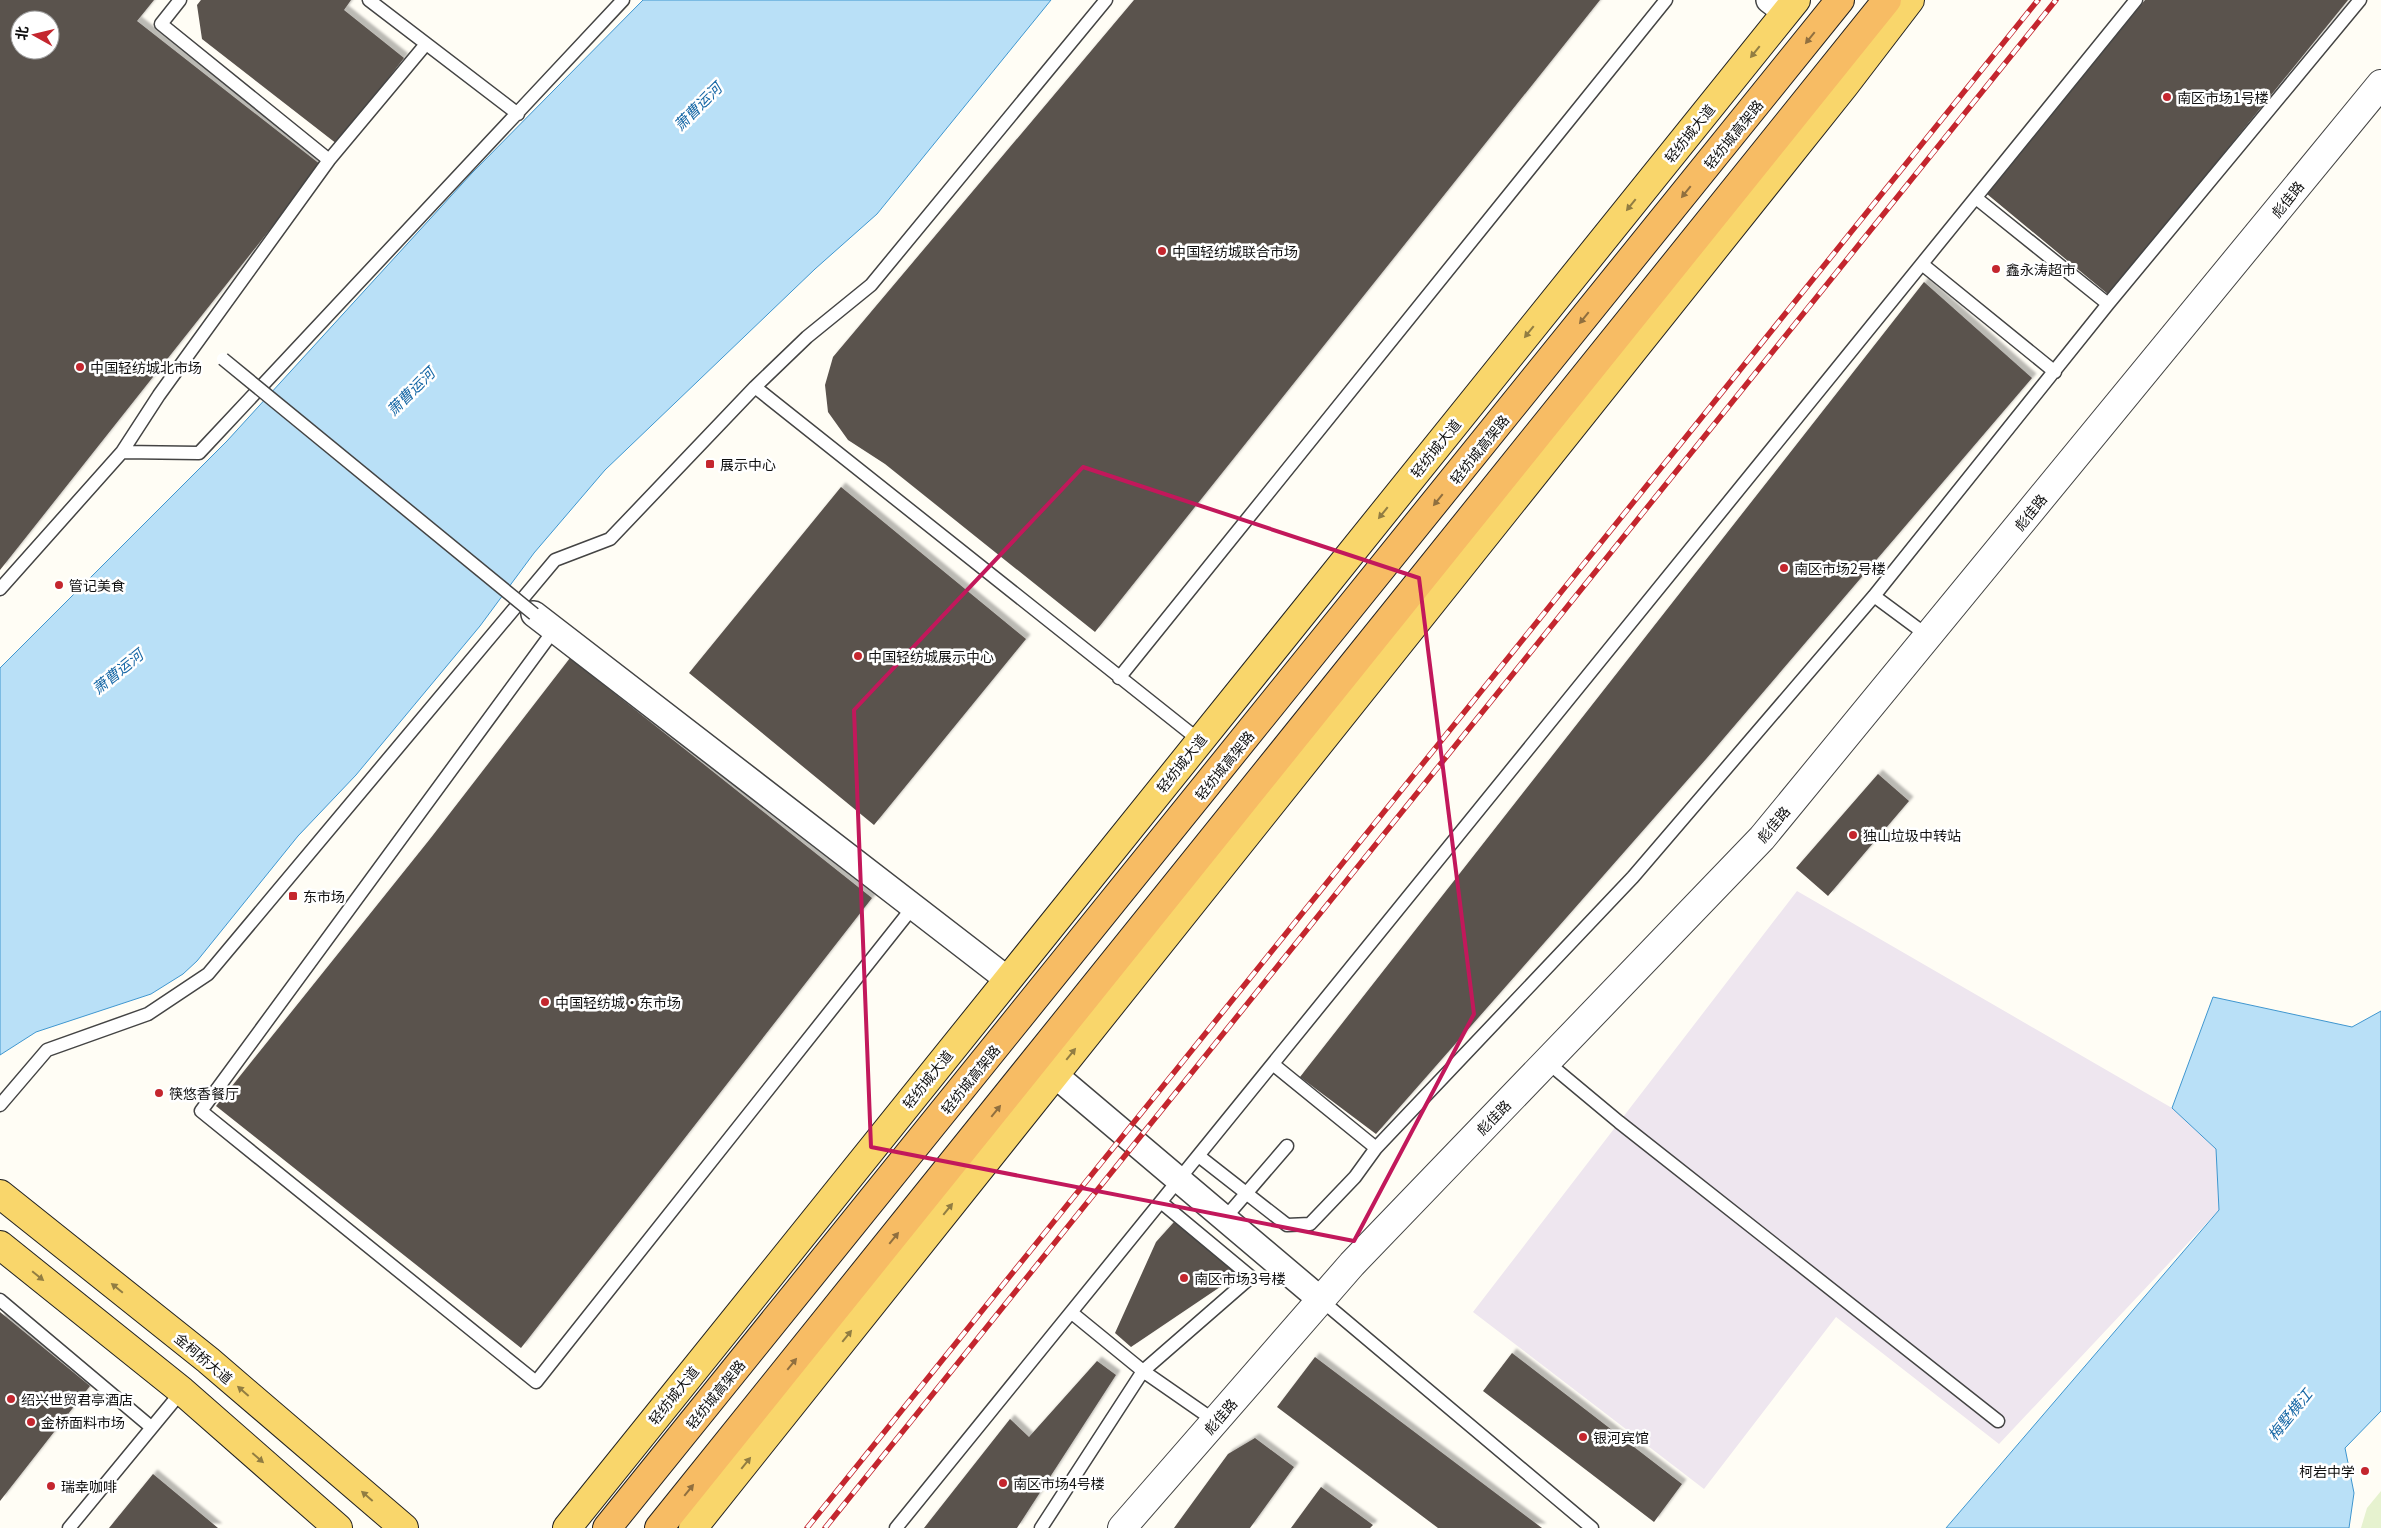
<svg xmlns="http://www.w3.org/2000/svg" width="2381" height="1528" viewBox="0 0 2381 1528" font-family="Georgia,'Noto Sans SC',serif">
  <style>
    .industrial { fill: #eee6ef }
    .pitch { fill: #e6f2cf }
    .water { fill: #b9e0f7; stroke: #3f96cf }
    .building { fill: #5a524d; fill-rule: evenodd; filter: url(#shadow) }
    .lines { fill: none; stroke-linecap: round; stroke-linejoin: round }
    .service-casing { stroke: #444; stroke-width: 15 }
    .minor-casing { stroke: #444; stroke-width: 28 }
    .tertiary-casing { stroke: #444; stroke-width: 30 }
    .primary-casing { stroke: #222; stroke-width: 30 }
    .trunk-casing { stroke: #222; stroke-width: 30 }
    .service { stroke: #fff; stroke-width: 12 }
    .minor { stroke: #fff; stroke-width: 25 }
    .tertiary { stroke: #fff; stroke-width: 28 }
    .primary { stroke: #f9d66b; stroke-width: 28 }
    .trunk { stroke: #f7bc64; stroke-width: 28 }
    .rail-casing { stroke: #c4262e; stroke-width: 5.5 }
    .rail { stroke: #fff; stroke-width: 4; stroke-dasharray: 11; stroke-linecap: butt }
    .service-bridge-casing { stroke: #444; stroke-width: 15; stroke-linecap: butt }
    .service-bridge { stroke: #fff; stroke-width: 12 }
    .oneway { fill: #906f3f }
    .oneway2 { fill: #917d42 }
    .marked { fill: none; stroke: #c2185b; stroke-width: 4; stroke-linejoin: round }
    .poi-dot { fill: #c4262e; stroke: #fff; stroke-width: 2 }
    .labels { text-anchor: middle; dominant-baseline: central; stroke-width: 5; stroke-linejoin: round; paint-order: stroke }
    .poi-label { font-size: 14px; fill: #111; stroke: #fff; text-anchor: start }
    .street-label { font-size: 14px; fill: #111; stroke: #fff }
    .water-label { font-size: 15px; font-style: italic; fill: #1768a6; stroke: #fff }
  </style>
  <defs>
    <filter id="shadow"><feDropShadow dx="4.5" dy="-4.5" stdDeviation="1" flood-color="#0004"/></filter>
  </defs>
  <rect width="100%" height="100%" fill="#fffdf5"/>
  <path class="industrial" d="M1797,891L2172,1108L2216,1149L2219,1210L1999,1444L1836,1317L1704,1489L1473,1312Z"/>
  <path class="pitch" d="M2381,1491V1528H2361L2367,1508Z"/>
  <path class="water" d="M643,0H1051L877,214L815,269L605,470L534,553L480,626L356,775L298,836L197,961L183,974L151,994L36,1032L0,1055V668L227,441L472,173Z
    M2213,997L2352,1027L2381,1011V1411L2345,1448L2354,1493L2349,1528H1946L2219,1210L2216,1149L2172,1108Z"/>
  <path class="building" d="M0,0H154L137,21L321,165L0,570ZM20,20H50V50H20Z
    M201,0H351L344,10L404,58L337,144L202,39L197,5Z
    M1134,0H1600L1095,632L885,464L848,440L828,412L825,385L833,357Z
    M2145,0H2348L2109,295L1987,194Z
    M1924,282L2032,378L1706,759L1376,1134L1300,1077Z
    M841,487L1026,639L874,825L689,673Z
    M570,658L872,898L521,1348L216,1106L430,839Z
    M1878,774L1909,801L1828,896L1796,868Z
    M1174,1222L1235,1269L1220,1287L1131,1347L1115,1333L1156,1242Z
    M0,1312L90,1386L0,1501Z
    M1512,1353L1682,1484L1654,1522L1483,1391Z
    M1315,1357L1542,1528H1438L1277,1407Z
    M1097,1361L1116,1375L1017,1528H924L1010,1419L1029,1437Z
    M1255,1438L1294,1467L1250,1528H1174L1228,1454Z
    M153,1474L218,1528H109Z
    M1321,1487L1373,1525L1370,1528H1291Z"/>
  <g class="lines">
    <defs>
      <path id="service" d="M180,0L161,24L329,160
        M369,0L518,114
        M1976,198L2108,304
        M1922,264L2055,372
        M755,387L1199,740
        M122,452L159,395L329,160L426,44
        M0,589L122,452L199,453L623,0
        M1874,596L1928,636
        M554,630L201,1111L536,1382L913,907
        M1119,678L1666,0
        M1547,1062L1619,1122L1998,1421
        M1274,1065L1376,1148
        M0,1105L47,1050L148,1014L208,974L555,560L610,539L755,387L807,337L871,285L1106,0
        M1200,1157L1287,1225L1310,1224L1355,1177L1376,1148L1633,877L1874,596L2108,304L2360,0
        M1225,1218L1287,1146
        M0,1300L151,1427
        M1321,1300L1592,1528
        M1072,1313L1143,1371L1215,1421
        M69,1528L182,1391
        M896,1528L2136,0
        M1041,1528L1143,1371L1251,1277L1162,1203"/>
      <path id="minor" d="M1769,0L1786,13
        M534,614L1007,979
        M1055,1075L1321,1300"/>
      <path id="tertiary" d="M1122,1528L1352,1264L1762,838L2381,84"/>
      <path id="primary" d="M0,1194L208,1360L404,1528
        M0,1245L182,1391L338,1528
        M567,1528L1796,0
        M693,1528L1845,85L1910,0"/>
      <path id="trunk" d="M607,1528L1840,0
        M659,1528L1887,0"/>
    </defs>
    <use href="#service" class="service-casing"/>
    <use href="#minor" class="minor-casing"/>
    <use href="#tertiary" class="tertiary-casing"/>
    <use href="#primary" class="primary-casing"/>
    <use href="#trunk" class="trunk-casing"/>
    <use href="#service" class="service"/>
    <use href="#minor" class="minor"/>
    <use href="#tertiary" class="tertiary"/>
    <use href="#primary" class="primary"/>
    <use href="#trunk" class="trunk"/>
    <defs>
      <path id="rail" d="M807,1528L2038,0
        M825,1528L2056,0"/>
    </defs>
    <use href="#rail" class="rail-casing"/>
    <use href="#rail" class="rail"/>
    <defs>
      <path id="service-bridge" d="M223,359L534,614"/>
    </defs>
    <use href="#service-bridge" class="service-bridge-casing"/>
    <use href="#service-bridge" class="service-bridge"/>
  </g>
  <defs><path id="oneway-solid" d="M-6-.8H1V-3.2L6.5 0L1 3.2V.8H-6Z" transform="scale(1.25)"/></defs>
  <g class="oneway">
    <use href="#oneway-solid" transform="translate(1810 38) rotate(129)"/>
    <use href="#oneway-solid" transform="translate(1686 192) rotate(129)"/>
    <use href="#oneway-solid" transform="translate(1584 318) rotate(129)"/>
    <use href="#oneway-solid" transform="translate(1438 500) rotate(129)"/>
    <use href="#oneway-solid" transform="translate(996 1111) rotate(-51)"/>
    <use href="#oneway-solid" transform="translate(894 1238) rotate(-51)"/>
    <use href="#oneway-solid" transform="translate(792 1364) rotate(-51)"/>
    <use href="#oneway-solid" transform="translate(689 1490) rotate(-51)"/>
  </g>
  <g class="oneway2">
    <use href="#oneway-solid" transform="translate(1755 52) rotate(129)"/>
    <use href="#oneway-solid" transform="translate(1631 205) rotate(129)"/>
    <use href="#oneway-solid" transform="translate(1529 332) rotate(129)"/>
    <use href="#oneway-solid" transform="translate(1383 513) rotate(129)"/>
    <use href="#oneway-solid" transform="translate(1071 1054) rotate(-51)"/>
    <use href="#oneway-solid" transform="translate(948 1209) rotate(-51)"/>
    <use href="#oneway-solid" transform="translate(38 1276) rotate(39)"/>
    <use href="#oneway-solid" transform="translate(117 1288) rotate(-141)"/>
    <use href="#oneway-solid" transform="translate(847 1336) rotate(-51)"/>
    <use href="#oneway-solid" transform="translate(243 1391) rotate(-139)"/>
    <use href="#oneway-solid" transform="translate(258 1458) rotate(41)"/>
    <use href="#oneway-solid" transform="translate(746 1463) rotate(-51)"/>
    <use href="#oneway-solid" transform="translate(367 1496) rotate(-139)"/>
  </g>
  <path class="marked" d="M1083,467L1419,578L1474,1014L1354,1241L871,1147L854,710Z"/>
  <g class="poi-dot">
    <circle cx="2167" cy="97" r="5"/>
    <circle cx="1162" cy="251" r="5"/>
    <circle cx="1996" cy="269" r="5"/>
    <circle cx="80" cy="367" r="5"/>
    <rect x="705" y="459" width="10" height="10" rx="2.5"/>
    <circle cx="1784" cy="568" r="5"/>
    <circle cx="59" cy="585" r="5"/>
    <circle cx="858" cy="656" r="5"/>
    <circle cx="1853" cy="835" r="5"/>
    <rect x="288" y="891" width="10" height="10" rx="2.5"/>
    <circle cx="545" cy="1002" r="5"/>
    <circle cx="159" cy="1093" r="5"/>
    <circle cx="1184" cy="1278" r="5"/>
    <circle cx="11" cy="1399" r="5"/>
    <circle cx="31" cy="1422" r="5"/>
    <circle cx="1583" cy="1437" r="5"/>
    <circle cx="2365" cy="1471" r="5"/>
    <circle cx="1003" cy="1483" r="5"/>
    <circle cx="51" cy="1486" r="5"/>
  </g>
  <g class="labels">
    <g class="poi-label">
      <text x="2177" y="97">南区市场1号楼</text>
      <text x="1172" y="251">中国轻纺城联合市场</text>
      <text x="2006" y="269">鑫永涛超市</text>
      <text x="90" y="367">中国轻纺城北市场</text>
      <text x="720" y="464">展示中心</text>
      <text x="1794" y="568">南区市场2号楼</text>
      <text x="69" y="585">管记美食</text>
      <text x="868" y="656">中国轻纺城展示中心</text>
      <text x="1863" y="835">独山垃圾中转站</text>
      <text x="303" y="896">东市场</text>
      <text x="555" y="1002">中国轻纺城·东市场</text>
      <text x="169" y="1093">筷悠香餐厅</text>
      <text x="1194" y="1278">南区市场3号楼</text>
      <text x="21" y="1399">绍兴世贸君亭酒店</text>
      <text x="41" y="1422">金桥面料市场</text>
      <text x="1593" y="1437">银河宾馆</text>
      <text x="2355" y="1471" text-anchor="end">柯岩中学</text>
      <text x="1013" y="1483">南区市场4号楼</text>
      <text x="61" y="1486">瑞幸咖啡</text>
    </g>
    <g class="street-label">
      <text transform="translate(1689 133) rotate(-51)">轻纺城大道</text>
      <text transform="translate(1733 134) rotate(-51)">轻纺城高架路</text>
      <text transform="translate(2287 199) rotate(-51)">彪佳路</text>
      <text transform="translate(1435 448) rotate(-51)">轻纺城大道</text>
      <text transform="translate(1479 449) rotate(-51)">轻纺城高架路</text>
      <text transform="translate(2030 512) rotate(-51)">彪佳路</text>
      <text transform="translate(1181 763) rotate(-51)">轻纺城大道</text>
      <text transform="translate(1224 765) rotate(-51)">轻纺城高架路</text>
      <text transform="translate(1773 824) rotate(-50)">彪佳路</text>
      <text transform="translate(927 1079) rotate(-51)">轻纺城大道</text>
      <text transform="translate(970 1079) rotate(-51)">轻纺城高架路</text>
      <text transform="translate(1493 1117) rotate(-46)">彪佳路</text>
      <text transform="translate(204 1358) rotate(40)">金柯桥大道</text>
      <text transform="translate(715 1394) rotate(-51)">轻纺城高架路</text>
      <text transform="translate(673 1395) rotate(-51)">轻纺城大道</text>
      <text transform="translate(1220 1416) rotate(-49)">彪佳路</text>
    </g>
    <g class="water-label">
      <text transform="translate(697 106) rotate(-45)">萧曹运河</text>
      <text transform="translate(410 391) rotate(-45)">萧曹运河</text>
      <text transform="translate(117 671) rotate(-39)">萧曹运河</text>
      <text transform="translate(2289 1414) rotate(-51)">梅墅横江</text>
    </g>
  </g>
  <g transform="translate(35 35) rotate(278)"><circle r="24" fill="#ffffff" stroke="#a0a0a0"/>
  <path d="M0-4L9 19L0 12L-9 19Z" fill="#c4262e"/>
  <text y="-8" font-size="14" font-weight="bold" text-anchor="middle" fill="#111111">北</text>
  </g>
</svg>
